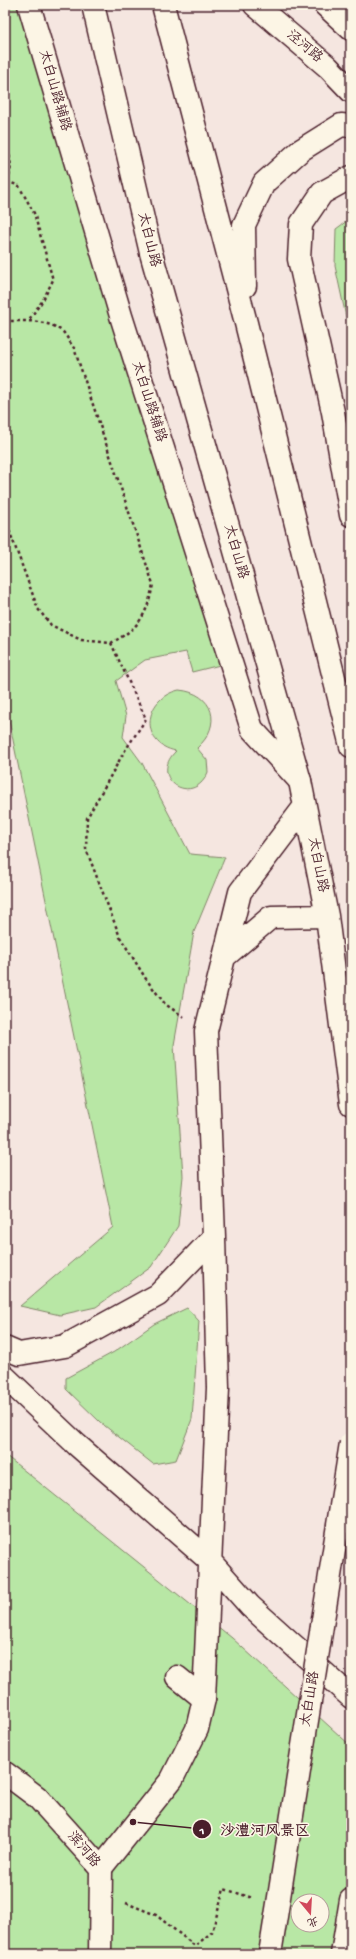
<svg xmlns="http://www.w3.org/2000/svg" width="356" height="1959" viewBox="0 0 356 1959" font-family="'Gochi Hand','LXGW WenKai TC',sans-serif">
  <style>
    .green { fill: #b8e7a5; stroke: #818368; fill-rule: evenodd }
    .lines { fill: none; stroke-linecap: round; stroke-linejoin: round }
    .street-casing { stroke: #4a1f2b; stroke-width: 25 }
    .secondary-casing { stroke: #4a1f2b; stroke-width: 25 }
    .path { stroke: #4a1f2b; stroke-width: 2.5; stroke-dasharray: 3 3; stroke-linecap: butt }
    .street { stroke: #fcf5e5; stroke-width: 22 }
    .secondary { stroke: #fcf5e5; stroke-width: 22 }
    .secondary-bridge-casing { stroke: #4a1f2b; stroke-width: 25; stroke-linecap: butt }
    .secondary-bridge { stroke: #fcf5e5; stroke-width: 22 }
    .labels { text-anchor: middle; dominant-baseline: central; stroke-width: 3; stroke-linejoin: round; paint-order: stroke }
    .street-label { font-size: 14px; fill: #4a1f2b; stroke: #fcf5e5 }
    .leader { fill: none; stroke: #4a1f2b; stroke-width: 1.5 }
    .callout-dot { fill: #4a1f2b; stroke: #fcf5e5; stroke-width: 1.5 }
    .mark-label { font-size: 12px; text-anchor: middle; font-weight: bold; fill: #fff }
    .callout-label { font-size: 15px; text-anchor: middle; font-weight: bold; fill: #4a1f2b; stroke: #fcf5e5; stroke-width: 3; stroke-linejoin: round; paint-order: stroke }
  </style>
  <rect width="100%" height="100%" fill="#f5e6e0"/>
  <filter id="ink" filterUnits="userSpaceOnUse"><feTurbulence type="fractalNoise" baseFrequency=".025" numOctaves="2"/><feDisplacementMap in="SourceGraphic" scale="8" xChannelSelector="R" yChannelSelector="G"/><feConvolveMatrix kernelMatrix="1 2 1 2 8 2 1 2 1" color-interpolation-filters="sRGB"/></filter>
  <g filter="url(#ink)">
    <path class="green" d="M5,5H20L224,664L192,672L186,652L145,660L116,681L126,716L123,737L142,763L190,854L225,857L194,932L174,1045L183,1176L178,1226L151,1267L96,1307L60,1315L20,1306L113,1227L5,701Z
      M351,218V340L335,266L336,229Z
      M179,690C214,693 223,725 197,748L207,760L208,772C194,808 147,779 176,751C139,744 143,698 179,690Z
      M187,1308L199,1321L192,1419L176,1460L153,1464L100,1422L66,1389V1378L114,1352L154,1324Z
      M5,1455L232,1638L351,1746V1954H5ZM298,1901H322V1925H298Z"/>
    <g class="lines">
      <defs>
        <path id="street" d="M29,5L121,316L252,729L300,781
          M351,177L322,193L301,224L299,259L333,412L351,515
          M177,1677L204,1699
          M5,1773L37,1797L101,1868L100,1954"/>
        <path id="secondary" d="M93,5L151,253L300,781L327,916L351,1104
          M163,5L246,323L351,746
          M255,5L328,67L351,91
          M325,5L351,29
          M245,286L244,225L264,183L301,150L341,125L351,126
          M224,957L271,917L327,916
          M5,1348L19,1354L65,1346L158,1295L214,1237L206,1031L240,892L305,806
          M5,1377L77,1445L210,1561L250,1606L351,1697
          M101,1868L172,1779L197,1729L204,1699L218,1388L214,1237
          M342,1954L351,1900"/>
      </defs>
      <use href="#street" class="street-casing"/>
      <use href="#secondary" class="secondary-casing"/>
      <path class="path" d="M5,138C9,152 15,171 5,184
        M7,181L19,186L34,213L53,280L43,300L28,321
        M5,321C23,321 48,319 63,332C67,336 70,343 74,348L153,584C147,616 139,628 111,643
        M5,519L38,609L51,625L81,640L111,643L146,719L124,752L87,818L86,849L120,937L146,979L165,1004L184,1017
        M126,1903L156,1915L195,1946L212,1932L224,1889L253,1898"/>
      <use href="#street" class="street"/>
      <use href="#secondary" class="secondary"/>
      <defs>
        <path id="secondary-bridge" d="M270,1954L351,1443"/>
      </defs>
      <use href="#secondary-bridge" class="secondary-bridge-casing"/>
      <use href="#secondary-bridge" class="secondary-bridge"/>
    </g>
  </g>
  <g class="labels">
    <g class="street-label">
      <text transform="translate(304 47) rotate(40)">泾河路</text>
      <text transform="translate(54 91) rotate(74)">太白山路辅路</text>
      <text transform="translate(148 240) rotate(76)">太白山路</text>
      <text transform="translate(148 402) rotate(72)">太白山路辅路</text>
      <text transform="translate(235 552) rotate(74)">太白山路</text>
      <text transform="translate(317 865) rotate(79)">太白山路</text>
      <text transform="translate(311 1699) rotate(-81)">太白山路</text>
      <text transform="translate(83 1850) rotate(50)">滨河路</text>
    </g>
  </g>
  <path class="leader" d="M133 1822L202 1829"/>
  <g class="callout-dot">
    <circle cx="133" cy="1822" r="4"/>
    <circle cx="202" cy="1829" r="10"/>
  </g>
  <g class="mark-label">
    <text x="202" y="1834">1</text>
  </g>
  <g class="callout-label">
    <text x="265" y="1835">沙澧河风景区</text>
  </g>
  <rect width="356" height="1959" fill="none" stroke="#fcf5e5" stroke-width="20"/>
  <rect x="10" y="10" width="336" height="1939" fill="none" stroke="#4a1f2b" stroke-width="1.5" filter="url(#ink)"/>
  <g transform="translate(310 1913) rotate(162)"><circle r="19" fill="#fcf5e5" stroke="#b59f9b"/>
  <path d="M0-3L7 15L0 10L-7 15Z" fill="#d1495b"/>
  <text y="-6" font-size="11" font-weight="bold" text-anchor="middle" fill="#4a1f2b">北</text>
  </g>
</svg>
